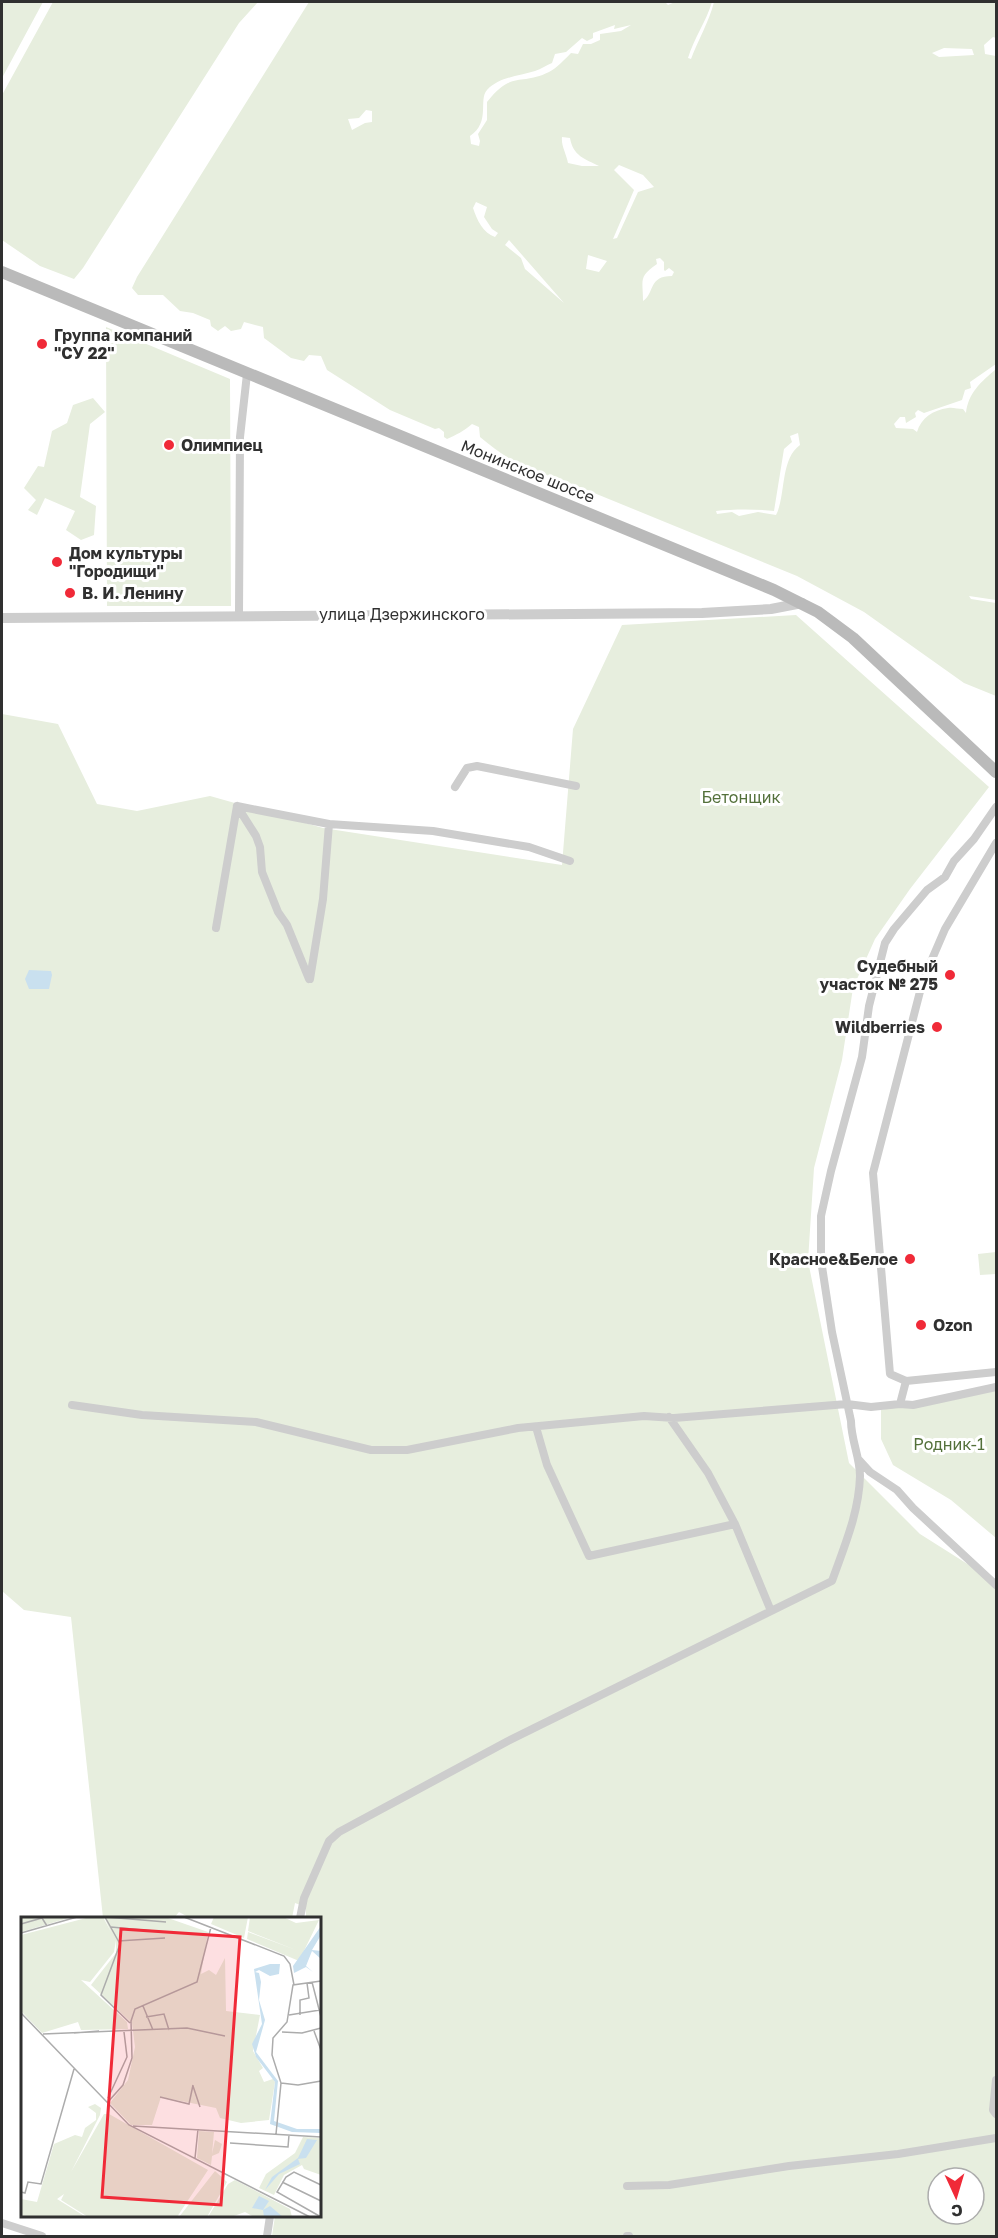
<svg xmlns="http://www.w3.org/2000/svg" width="998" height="2238" viewBox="0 0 998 2238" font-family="'Golos Text',sans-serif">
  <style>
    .green { fill: #e7eede; fill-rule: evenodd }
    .water { fill: #c9e0ef }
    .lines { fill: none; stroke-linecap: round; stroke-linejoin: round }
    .minor { stroke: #cdcdcd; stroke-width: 8 }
    .tertiary { stroke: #cdcdcd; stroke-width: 10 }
    .secondary { stroke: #bababa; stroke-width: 12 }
    .poi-dot { fill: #f02a38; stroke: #fff; stroke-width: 2 }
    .labels { text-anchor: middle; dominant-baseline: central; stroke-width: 6; stroke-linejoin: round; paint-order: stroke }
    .poi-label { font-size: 16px; font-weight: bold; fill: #303030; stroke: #fff; text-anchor: start }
    .street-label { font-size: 16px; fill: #303030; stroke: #fff }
    .park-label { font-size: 16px; fill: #53703a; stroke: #fff }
    .inset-road { fill: none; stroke: #acacac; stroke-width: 1.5 }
    .view { fill: #f02a38; fill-opacity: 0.15; stroke: #f02a38; stroke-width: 3 }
    .inset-edge { fill: none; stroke: #303030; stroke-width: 3 }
  </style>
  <rect width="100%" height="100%" fill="#fff"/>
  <path class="green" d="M2,2H43L2,78Z
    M53,2H258L239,23L83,268L74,279L40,266L2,240V95Z
    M309,2H668L666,3L668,5L675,2H712C706,22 694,38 688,58L691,59C698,40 709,22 714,2H996V38L993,37L984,45L985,54L996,56V364L970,382L971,388L965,390L962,400L924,413L918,410L915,413L916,417L906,423L905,417H900L894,424L896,428L913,429L917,432C921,418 933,410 948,408C952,407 958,409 963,409L966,413C968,393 981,382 996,369V600L969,596L971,599L996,603V696L964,683L864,612L797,576L555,477C525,471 503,456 480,437L479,427L472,424C464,431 456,435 447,439L444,437V432L439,428L435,429L390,410L327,370L321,356L309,355L304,361L291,358L264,338L263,327L244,322L241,329L231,331L225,326L218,331L211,326L210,320L193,313L180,311L163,295H138L132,288L137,277ZM615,25L614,29L631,25L621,31L600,34V40L591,44H583L578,54L571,53C565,59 557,68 549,72C521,86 512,70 487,102V120L478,134L480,141L479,146L471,144L470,136C491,122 478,100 487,90C499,77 519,76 535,71C541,69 547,65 552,63L555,54L566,52L582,38L587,41L593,38V33ZM944,48L972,49L974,55L939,57L932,53ZM366,110L372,111V122L365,123L352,130L348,119L359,118ZM562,137L570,138C573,156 585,159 599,166H582L568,163C566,153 561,146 562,137ZM619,165L643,175L654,187L638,192L617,238L613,239L634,190L614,170ZM476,202L487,207L484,217L492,229L498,233L495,237C483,233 477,220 473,208ZM509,240L564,303L525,269L521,258L505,245ZM588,255L607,261L599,272L586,269ZM660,258L664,262V270L665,271L669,268L674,272L672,276C648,276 655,293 643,301C643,280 638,277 657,264L656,259ZM798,433L800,445C780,459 786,496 776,515L758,512L739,516L732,512L717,514L716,511C733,509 757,509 774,511L784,449L792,442L790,436Z
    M106,327L230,379L231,606H107Z
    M93,398L105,412L90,424L80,497L96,506L94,535L81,540L66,530L75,511L45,498L37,515L28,510L36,500L24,488L38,466L44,467L52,431L67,423L73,405Z
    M796,615L989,787L910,889L875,939L853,988L842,1060L814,1168L808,1261L849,1463L920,1534L996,1582V2236H272L275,2216H320V1918H306V1907L295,1903L292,1918H190L179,1912L174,1918H103L71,1617L24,1610L2,1591V714L58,724L97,804L137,811L210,796L323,828L562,865L573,729L622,625ZM938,2178H974V2214H938Z
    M996,1252V1274L980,1275L978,1254Z
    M996,1385V1538L951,1500L893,1465L881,1439V1410Z"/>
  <path class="water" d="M29,970L51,971L52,975L49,989H29L25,979Z"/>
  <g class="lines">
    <path class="minor" d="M239,615L240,437L247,374
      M455,787L467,768L477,766L576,786
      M237,806L256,836L260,847L262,872L278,912L287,925L309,979
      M237,806L329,824
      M996,843L945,929L923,980L873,1173L890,1374L906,1381L996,1372
      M216,928L237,806
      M310,979L323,899L329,824L433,831L529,847L570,861
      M900,1404L913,1405L996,1387
      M72,1405L142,1415L256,1422L371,1450H407L518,1428L644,1416L674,1418L847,1404L871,1407L900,1404L906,1381
      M669,1417L708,1473L735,1524L771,1611
      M536,1427L547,1465L589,1556L735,1524
      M859,1460L870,1472L897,1490L913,1508L996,1585
      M300,1918L304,1898L329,1841L339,1832L508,1741L832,1581C844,1547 859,1513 860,1476C860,1457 851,1440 851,1421L832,1332L821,1260V1216L831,1171L862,1057L869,1006L885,943L894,929L927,890L945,877L954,861L974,839L996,807
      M996,2080L993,2110L996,2114
      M627,2186L669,2185L789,2166L898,2154L996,2138
      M2,2223L42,2236
      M267,2236L270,2216
      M627,2236H629"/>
    <path class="tertiary" d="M2,618L702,613L771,609L802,603"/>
    <path class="secondary" d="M2,272L774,590L818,612L853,638L996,772"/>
  </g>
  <g class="poi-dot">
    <circle cx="42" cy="344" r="6"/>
    <circle cx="169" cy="445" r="6"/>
    <circle cx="57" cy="562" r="6"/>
    <circle cx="70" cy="593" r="6"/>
    <circle cx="950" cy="975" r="6"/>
    <circle cx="937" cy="1027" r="6"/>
    <circle cx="910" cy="1259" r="6"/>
    <circle cx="921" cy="1325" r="6"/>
  </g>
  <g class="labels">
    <g class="poi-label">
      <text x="54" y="335">Группа компаний<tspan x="54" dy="18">"СУ 22"</tspan></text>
      <text x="181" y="445">Олимпиец</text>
      <text x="69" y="553">Дом культуры<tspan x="69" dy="18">"Городищи"</tspan></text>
      <text x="82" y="593">В. И. Ленину</text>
      <text x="938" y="966" text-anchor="end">Судебный<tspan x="938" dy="18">участок № 275</tspan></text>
      <text x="925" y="1027" text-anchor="end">Wildberries</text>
      <text x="898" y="1259" text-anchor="end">Красное&amp;Белое</text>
      <text x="933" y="1325">Ozon</text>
    </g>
    <g class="street-label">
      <text transform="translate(528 471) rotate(22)">Монинское шоссе</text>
      <text x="402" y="614">улица Дзержинского</text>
    </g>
    <g class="park-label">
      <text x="741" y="797">Бетонщик</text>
      <text x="949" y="1444">Родник-1</text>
    </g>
  </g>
  <g transform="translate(21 1917)">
    <rect width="300" height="300" fill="#fff"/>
    <path d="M0,0H51L0,15ZM69,0H82L90,15L83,0H144L187,15L180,57L188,53L195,58L204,41L205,94L239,98L232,134L242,151L238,154L243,165L252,162L254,165L248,203L220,206L199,201L195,191L140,180L131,208H110L89,186L107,163L114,130L111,106L70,68L95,36V23L93,35L69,65L60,63L106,105L107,112L60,113L57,105L21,116L0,94V18ZM193,0H227L223,21L190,7ZM229,0H262L275,6L298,3L278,44L226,22L227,15L275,33L227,14ZM74,187L80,191L79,198L50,255L83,197H88L187,253L156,300H67L40,283L43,277L36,282L65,300H0V282L16,285L33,227L54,218L61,220L64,211L75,203V196L67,190ZM178,214L193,215L191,237L194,223L201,227L198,236L191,239L190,248L176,241ZM282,220L300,221V258L283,252L281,248L263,258L253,278L238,271L245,257L274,236ZM194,254L206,265L186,300H158ZM214,263L269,292L271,300H233L224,295L210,300H187L207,267Z" fill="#e7eede"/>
    <path d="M300,9V18L291,33L300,34V42L291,34L285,49L292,55L285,50L273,56L272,49ZM249,47H259L258,57L249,59L238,53L234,55L238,56L240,65L238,83L244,103L235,135L257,164L253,204L276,212H300V216L271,215L249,207L254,165L235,140L231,127L241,107L233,52ZM286,222L296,223L285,241L277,242L279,247L258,257L244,273L251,260L277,241ZM238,279L248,284L242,293L249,289L262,300H243L242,293L231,291Z" fill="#c9e0ef"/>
    <path class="inset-road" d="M84,0L99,27L80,78L109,106M85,0L145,5M163,0L263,39L269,47L273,68M0,7L21,1L26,9M90,10L144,15M0,16L56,0M97,24L144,21M291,65L300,100M122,89L132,113M0,96L108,208L289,300M268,98L299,93M279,98V83L288,81L286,66M125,100L143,97L148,113M293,114L300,133M261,115L281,116L300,111M53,116L78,114M22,117L166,111L204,119M260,166L277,168L300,164M172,169L179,190M139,180L168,187L172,168M87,181L106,140L103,115M86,186L102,168L111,141L110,104L114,92L176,65L190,10M112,209L300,220M255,217L260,166L251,138L252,121L266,105L272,68L300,64M209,226L267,230L268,218M174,241L177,212M261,265L300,284M0,275L4,276L7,265L20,267L53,152M300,300L256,275L265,260L273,255L300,268"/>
    <path class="view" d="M100,12L219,20L200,288L81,280Z"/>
    <rect width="300" height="300" class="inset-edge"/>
  </g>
  <rect width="998" height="2238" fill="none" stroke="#303030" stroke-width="6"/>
  <g transform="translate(956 2196) rotate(176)"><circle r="28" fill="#ffffff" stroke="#acacac" stroke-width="1.5"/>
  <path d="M0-4.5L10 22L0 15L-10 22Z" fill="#f02a38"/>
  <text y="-9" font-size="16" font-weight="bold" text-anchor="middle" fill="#303030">С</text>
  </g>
</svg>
